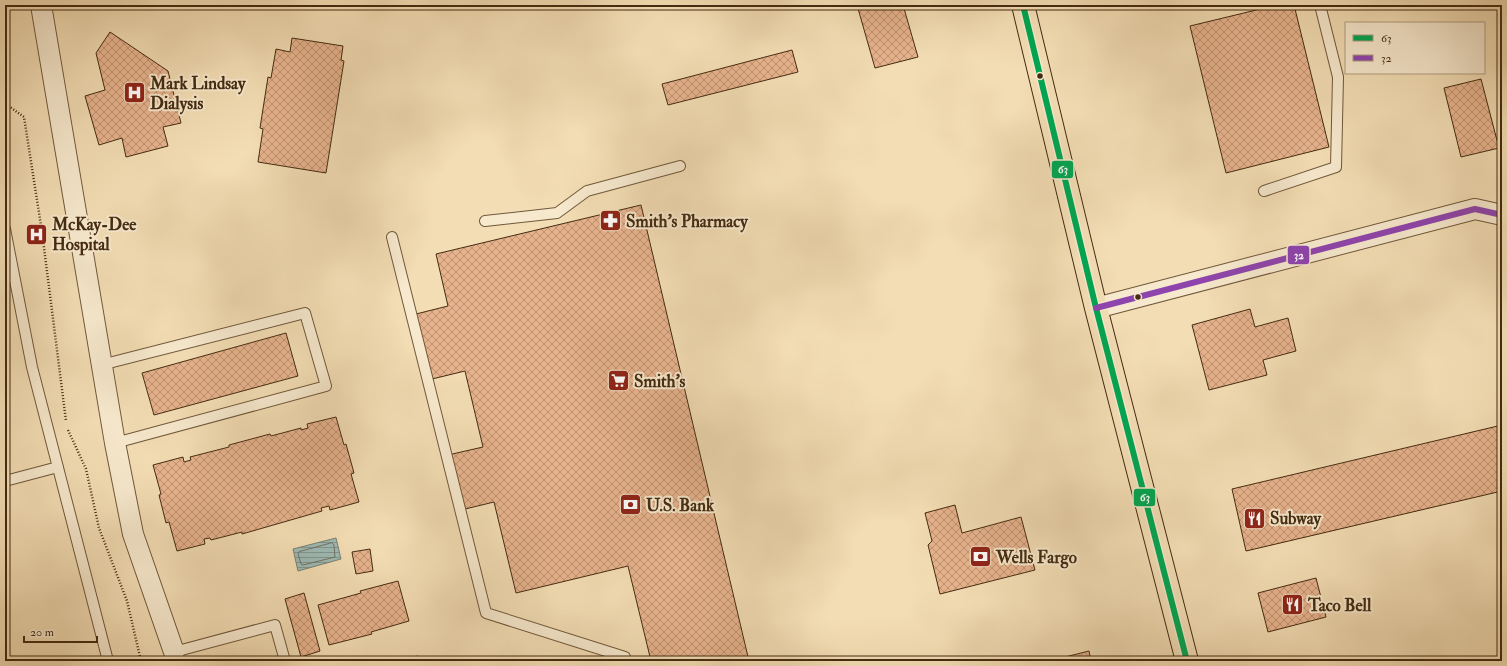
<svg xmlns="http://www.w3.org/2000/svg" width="1507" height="666" viewBox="0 0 1507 666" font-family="'IM FELL Double Pica',serif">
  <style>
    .water { fill: url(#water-rules); stroke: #798173 }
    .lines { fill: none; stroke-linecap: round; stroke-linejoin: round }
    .shore { stroke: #707263; stroke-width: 1 }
    .building { fill: url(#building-cross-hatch); stroke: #442b11 }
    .service-casing { stroke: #70583a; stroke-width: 12 }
    .minor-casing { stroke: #70583a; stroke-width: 22 }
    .primary-casing { stroke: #442b11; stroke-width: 24 }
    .path { stroke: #442b11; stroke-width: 2.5; stroke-dasharray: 1 2; stroke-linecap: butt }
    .service { stroke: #f7e9ce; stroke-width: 10 }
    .minor { stroke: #f7e9ce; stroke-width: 20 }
    .primary { stroke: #f3ddb4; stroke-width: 22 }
    .bus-1-casing { stroke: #f7e9ce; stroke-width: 9 }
    .bus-2-casing { stroke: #f7e9ce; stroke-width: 9 }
    .bus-1 { stroke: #00a651; stroke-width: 6 }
    .bus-2 { stroke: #8e44ad; stroke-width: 6 }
    .bus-dot { fill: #442b11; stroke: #f7e9ce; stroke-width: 1.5 }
    .labels { text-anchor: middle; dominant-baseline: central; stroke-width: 4; stroke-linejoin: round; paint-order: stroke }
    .poi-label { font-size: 17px; font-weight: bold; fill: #442b11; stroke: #f7e9ce; text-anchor: start }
    .line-badge { stroke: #f7e9ce; stroke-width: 1.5 }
    .badge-label { font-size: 11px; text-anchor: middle; font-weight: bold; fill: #fff }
  </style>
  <defs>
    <pattern id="water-rules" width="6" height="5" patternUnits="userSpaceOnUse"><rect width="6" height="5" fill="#9dbab5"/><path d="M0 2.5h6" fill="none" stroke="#829792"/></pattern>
    <pattern id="building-cross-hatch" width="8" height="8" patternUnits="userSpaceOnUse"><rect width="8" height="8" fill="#e7b38d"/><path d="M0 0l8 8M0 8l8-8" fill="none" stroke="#bd9272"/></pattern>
  </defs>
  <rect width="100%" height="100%" fill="#f3ddb4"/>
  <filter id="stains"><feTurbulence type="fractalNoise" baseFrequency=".005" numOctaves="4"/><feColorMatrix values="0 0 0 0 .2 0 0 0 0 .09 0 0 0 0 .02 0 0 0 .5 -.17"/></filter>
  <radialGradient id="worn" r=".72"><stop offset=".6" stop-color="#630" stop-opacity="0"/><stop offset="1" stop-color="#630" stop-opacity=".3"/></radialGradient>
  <path class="water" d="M336,538L341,559L298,571L293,549Z"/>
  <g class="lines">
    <path class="shore" d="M332,543L334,545L335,557L303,565L301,564L298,554L299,552Z"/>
  </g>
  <path class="building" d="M857,5H903L918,57L875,68Z
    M1277,5H1294L1329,147L1226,173L1190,26Z
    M110,32L168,71L181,123L163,127L168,146L126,157L122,138L99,145L85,96L105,90L96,53Z
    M292,38L343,46L341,60L344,61L326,173L258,162L263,129L260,128L268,77L271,78L276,49L290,52Z
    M792,50L798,72L668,105L662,84Z
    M1481,79L1499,148L1461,157L1444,88Z
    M641,205L749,661H651L628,566L516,593L494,502L461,510L448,455L483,447L465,371L432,379L416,314L448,306L436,254Z
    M1250,309L1255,327L1288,318L1296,351L1263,360L1267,375L1209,390L1192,325Z
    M286,333L298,376L154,415L142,373Z
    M336,417L344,445L346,444L354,473L351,474L359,502L330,510L329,506L321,508L322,511L242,534V532L211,540L210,538L204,539L205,544L177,551L169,522L166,523L159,495L161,494L153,465L183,457L184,462L191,460L190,457L229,447V445L270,434L271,436L301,428V430L308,428L307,424Z
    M1502,425V491L1246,551L1232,489Z
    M955,505L962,533L1021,517L1035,570L940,594L928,545L932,541L925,513Z
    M370,549L373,571L356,574L352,552Z
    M1316,578L1326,617L1268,632L1258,593Z
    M398,581L409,621L371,632L372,634L329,645L318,605L361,593L360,591Z
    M304,593L320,651L301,657L285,599Z
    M1089,651L1091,661H1049Z
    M418,656L419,661H398Z"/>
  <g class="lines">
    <defs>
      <path id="service" d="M1264,191L1336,167L1338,77L1320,5
        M485,221L557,213L587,191L680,166
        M5,229L32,367L108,661
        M392,237L486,613L625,657L626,661
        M101,365L305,313L326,386L115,443
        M5,481L58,467
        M174,652L275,625L285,661"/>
      <path id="minor" d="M41,5L115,443L133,534L174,652
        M1096,308L1475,209L1502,215"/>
      <path id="primary" d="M1023,5L1096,308L1187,661"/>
    </defs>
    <use href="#service" class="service-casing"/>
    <use href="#minor" class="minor-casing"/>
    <use href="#primary" class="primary-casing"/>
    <path class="path" d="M5,107H10L24,117L42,232L66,421
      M68,430L86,469L99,528L127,601L141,661"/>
    <use href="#service" class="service"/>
    <use href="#minor" class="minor"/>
    <use href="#primary" class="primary"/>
    <defs>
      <path id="bus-1" d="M1023,5L1096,308L1187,661"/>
      <path id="bus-2" d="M1096,308L1475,209L1502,215"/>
    </defs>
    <use href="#bus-1" class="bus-1-casing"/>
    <use href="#bus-2" class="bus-2-casing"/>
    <use href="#bus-1" class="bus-1"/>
    <use href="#bus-2" class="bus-2"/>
  </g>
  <defs>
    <symbol id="hospital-square" viewBox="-11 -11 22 22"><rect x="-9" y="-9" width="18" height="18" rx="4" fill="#8f2418" stroke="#f7e9ce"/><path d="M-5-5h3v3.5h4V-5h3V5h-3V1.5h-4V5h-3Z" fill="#fff"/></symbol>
    <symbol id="pharmacy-square" viewBox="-11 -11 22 22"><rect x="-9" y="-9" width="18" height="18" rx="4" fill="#8f2418" stroke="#f7e9ce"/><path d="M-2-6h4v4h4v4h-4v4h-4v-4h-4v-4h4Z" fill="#fff"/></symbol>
    <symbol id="supermarket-square" viewBox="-11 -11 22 22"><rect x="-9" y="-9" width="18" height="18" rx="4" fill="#8f2418" stroke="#f7e9ce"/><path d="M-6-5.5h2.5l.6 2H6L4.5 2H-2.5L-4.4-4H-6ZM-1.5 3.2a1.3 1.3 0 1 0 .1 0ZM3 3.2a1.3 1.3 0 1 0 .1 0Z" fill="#fff"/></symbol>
    <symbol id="bank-square" viewBox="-11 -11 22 22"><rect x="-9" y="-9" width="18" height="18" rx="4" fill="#8f2418" stroke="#f7e9ce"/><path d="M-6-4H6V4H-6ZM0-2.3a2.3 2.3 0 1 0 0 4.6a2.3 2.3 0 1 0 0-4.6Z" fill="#fff"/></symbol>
    <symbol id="restaurant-square" viewBox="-11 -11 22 22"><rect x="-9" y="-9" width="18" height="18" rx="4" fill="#8f2418" stroke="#f7e9ce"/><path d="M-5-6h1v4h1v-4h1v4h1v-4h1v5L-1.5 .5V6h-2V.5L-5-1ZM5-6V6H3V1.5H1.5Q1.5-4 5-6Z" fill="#fff"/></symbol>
  </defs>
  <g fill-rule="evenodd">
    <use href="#hospital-square" x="122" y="80" width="25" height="25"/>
    <use href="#pharmacy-square" x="598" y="208" width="25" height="25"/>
    <use href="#hospital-square" x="24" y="222" width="25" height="25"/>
    <use href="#supermarket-square" x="606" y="368" width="25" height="25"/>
    <use href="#bank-square" x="618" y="492" width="25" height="25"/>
    <use href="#restaurant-square" x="1242" y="506" width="25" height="25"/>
    <use href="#bank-square" x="968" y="544" width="25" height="25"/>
    <use href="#restaurant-square" x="1280" y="592" width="25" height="25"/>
  </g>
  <g class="bus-dot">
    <circle cx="1040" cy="76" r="3.5"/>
    <circle cx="1138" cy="297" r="3.5"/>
  </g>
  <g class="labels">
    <g class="poi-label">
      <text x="150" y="83">Mark Lindsay<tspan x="150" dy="20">Dialysis</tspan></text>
      <text x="626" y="221">Smith's Pharmacy</text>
      <text x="52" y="224">McKay-Dee<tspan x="52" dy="20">Hospital</tspan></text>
      <text x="634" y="381">Smith's</text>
      <text x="646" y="505">U.S. Bank</text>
      <text x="1270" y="518">Subway</text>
      <text x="996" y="557">Wells Fargo</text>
      <text x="1308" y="605">Taco Bell</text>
    </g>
  </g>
  <g class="line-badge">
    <rect x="1051" y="160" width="23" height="19" rx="4" fill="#00a651"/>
    <rect x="1287" y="245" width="23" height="20" rx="4" fill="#8e44ad"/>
    <rect x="1133" y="488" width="23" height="19" rx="4" fill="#00a651"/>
  </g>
  <g class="badge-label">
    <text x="1063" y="173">63</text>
    <text x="1299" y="259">32</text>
    <text x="1145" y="501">63</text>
  </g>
  <rect width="1507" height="666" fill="none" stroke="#f3ddb4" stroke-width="20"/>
  <rect x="6" y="6" width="1495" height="654" fill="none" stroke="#442b11" stroke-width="2"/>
  <rect x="10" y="10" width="1487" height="646" fill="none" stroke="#442b11"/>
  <rect x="1345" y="22" width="140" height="52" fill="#f7e9ce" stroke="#af9d82"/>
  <rect x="1353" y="35" width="20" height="6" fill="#00a651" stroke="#af9d82"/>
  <text x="1381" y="42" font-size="12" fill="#442b11">63</text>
  <rect x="1353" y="55" width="20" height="6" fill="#8e44ad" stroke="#af9d82"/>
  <text x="1381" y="62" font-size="12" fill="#442b11">32</text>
  <path d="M24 636v6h73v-6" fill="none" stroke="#442b11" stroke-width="2"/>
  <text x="30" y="636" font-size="12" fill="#442b11" stroke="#f7e9ce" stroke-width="3" paint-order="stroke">20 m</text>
  <rect width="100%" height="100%" filter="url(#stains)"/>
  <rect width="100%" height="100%" fill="url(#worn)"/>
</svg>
